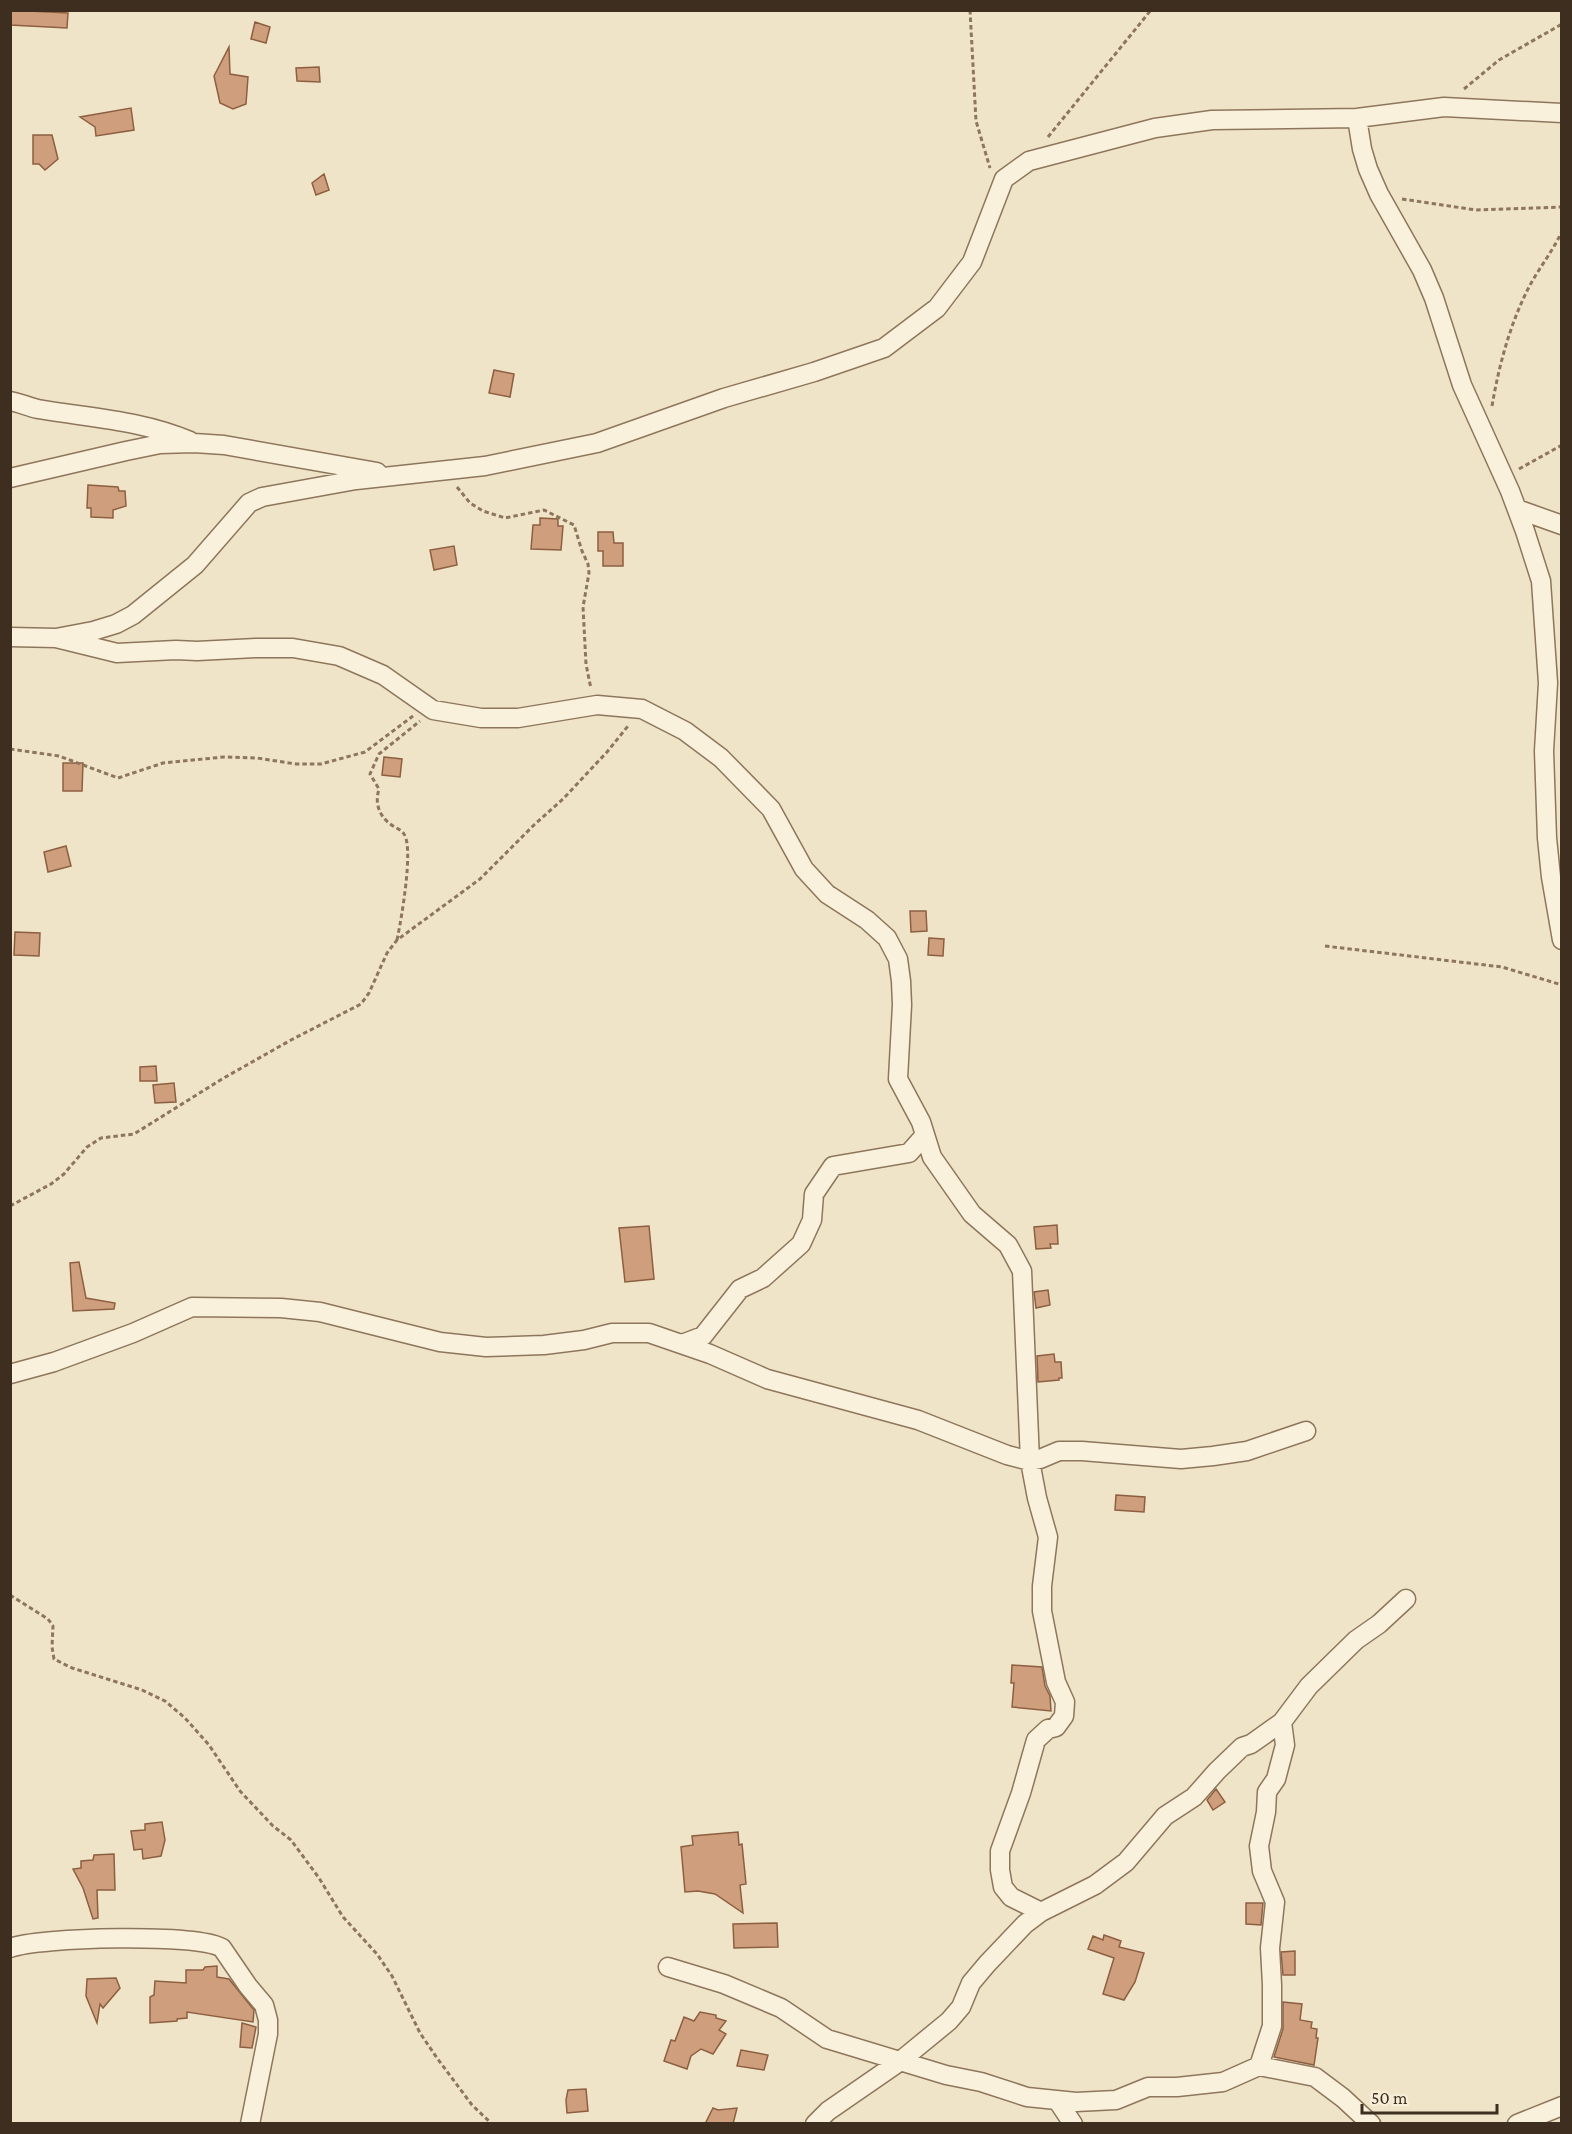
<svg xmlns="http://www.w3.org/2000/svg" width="1572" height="2134" viewBox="0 0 1572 2134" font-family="'Crimson Pro',serif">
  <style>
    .building { fill: #cf9f7d; stroke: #8d5f41; stroke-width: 1.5 }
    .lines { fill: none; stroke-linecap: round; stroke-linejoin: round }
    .minor-casing { stroke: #8d765c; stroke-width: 21 }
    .path { stroke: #8d765c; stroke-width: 3; stroke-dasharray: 4.5 3; stroke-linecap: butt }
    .minor { stroke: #faf1dc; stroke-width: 18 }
  </style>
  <rect width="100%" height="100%" fill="#f0e4c8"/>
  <path class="building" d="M10,10L68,13L67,28L10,25Z
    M255,22L270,27L266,43L251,39Z
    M229,47L230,74L248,77L246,104L233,109L220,103L214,76Z
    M319,67L320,82L297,81L296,68Z
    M131,108L134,130L96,136L95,127L80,117Z
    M33,135H52L58,159L45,170L39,164H33Z
    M324,174L329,190L316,195L312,183Z
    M494,370L514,374L510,397L489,393Z
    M88,485L118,487L119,491H125L126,506L113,510V518L91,517V508H87Z
    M540,518L558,519V526H563L561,550L531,549L533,525H540Z
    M598,532H613L614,543H623V566H603V551H598Z
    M454,546L457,565L434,570L430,550Z
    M384,757L402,759L400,777L382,775Z
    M63,763H83L82,791H63Z
    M66,846L71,866L48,872L44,852Z
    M910,911H926L927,931L911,932Z
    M15,932L40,933L39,956L14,955Z
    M929,938L944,939L943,956L928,955Z
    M156,1066L157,1081H140V1067Z
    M174,1083L176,1102L155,1103L153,1085Z
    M1057,1225L1058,1244H1050L1051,1248L1036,1249L1034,1227Z
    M649,1226L654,1279L625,1282L619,1228Z
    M79,1262L86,1298L115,1303L114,1309L73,1311L70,1263Z
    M1048,1290L1050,1305L1036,1308L1034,1292Z
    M1054,1354L1055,1362H1061L1062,1378H1059V1380L1038,1382L1037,1356Z
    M1116,1495L1145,1497L1144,1512L1115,1510Z
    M1012,1665L1042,1667L1045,1686L1050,1696L1051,1711L1012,1707L1014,1683H1011Z
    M1216,1789L1225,1802L1213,1810L1207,1800Z
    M162,1822L165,1840L161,1856L143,1859L142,1849L134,1850L131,1831L145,1830V1824Z
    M738,1832L739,1845L742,1844L746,1884L740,1885L743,1913L715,1894L698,1891L685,1892L681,1847L693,1845L692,1836Z
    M114,1854L115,1890H97L98,1918L93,1919L83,1888L73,1869L81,1868V1861L93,1860L94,1855Z
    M1246,1903H1263L1261,1925L1246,1924Z
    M777,1923L778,1947L734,1948L733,1924Z
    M1104,1935L1121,1941L1119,1947L1144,1953L1135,1982L1124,2000L1103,1994L1114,1958L1088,1949L1093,1936L1103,1940Z
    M1295,1951V1975H1283L1281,1952Z
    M217,1966V1977L229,1979L254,2010L253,2022L187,2012V2018L177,2019V2021L150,2023V1997L154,1995L155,1981L186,1983V1970H203L205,1967Z
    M116,1978L120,1988L103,2008L100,2004L97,2023L86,1996L87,1979Z
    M1283,2002L1302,2004L1300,2020L1312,2022L1311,2028L1317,2029L1316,2038H1318L1314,2065L1274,2057L1283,2029Z
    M700,2012L716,2015V2018L726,2021L719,2030L726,2034L713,2054L701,2049L691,2056L687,2069L664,2061L671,2040L675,2041L684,2017L694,2021Z
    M242,2023L256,2027L252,2048L240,2047Z
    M741,2050L768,2055L764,2070L737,2066Z
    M586,2089L588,2111L567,2113L566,2100L568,2090Z
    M713,2108L718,2110L737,2108L733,2124H705Z"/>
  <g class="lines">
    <defs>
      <path id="minor" d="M1357,118L1362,149L1368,169L1379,194L1422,270L1434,298L1462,385L1510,491L1525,531L1541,581L1548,683L1544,751L1547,838L1551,877L1562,940
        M10,401C20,403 29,407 38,409C90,418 141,420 190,441
        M10,478L126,451L160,444L194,443L224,445L377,472
        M1517,509L1562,525
        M10,637L56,638L93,631L116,624L133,615L195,565L249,503L262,497L356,480L485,466L597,443L724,398L814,372L884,348L937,308L972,262L1004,179L1029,161L1155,128L1212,120L1357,118L1444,107L1562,113
        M56,638L117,653L176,650L197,651L256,648H293L339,656L383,675L433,710L481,718H518L597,705L642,709L685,731L721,758L771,809L804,869L827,894L867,920L887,938L898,959L901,981L902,1005L898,1079L921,1122L932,1157L972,1214L1008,1245L1022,1271L1030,1461L1037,1498L1048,1537L1042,1586V1611L1056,1682L1065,1702L1064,1716L1056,1727L1048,1729L1036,1740L1021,1793L1000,1851V1870L1003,1887L1011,1897L1041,1912
        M682,1344L703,1336L740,1289L763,1278L801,1244L812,1220L814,1194L833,1166L909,1153L925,1135
        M10,1374L54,1362L133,1333L192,1307L281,1308L320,1312L440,1342L486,1347L544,1345L584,1340L612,1333H649L710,1354L767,1379L918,1420L1007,1455L1030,1461L1040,1459L1059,1451H1082L1181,1459L1213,1456L1247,1451L1306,1431
        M10,1948C39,1937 197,1933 222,1948L248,1986L264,2005L268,2020V2034L250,2124
        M668,1967L724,1984L781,2008L827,2039L946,2075L981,2082L1027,2097L1076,2102L1116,2100L1148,2087H1177L1223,2082L1259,2066L1315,2077L1343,2098L1371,2124
        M1259,2066L1272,2026V1985L1270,1948L1275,1902L1262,1871L1259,1846L1266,1812L1267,1792L1276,1779L1285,1745L1282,1722
        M1057,2100L1073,2124
        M815,2124L828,2111L899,2062L949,2021L961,2007L971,1983L987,1964L1025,1924L1041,1912L1095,1885L1126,1862L1165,1816L1194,1797L1217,1771L1242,1747L1251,1744L1282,1722L1309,1686L1356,1640L1379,1624L1406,1599
        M1517,2124L1562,2106"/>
    </defs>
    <use href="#minor" class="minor-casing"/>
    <path class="path" d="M970,10L976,121L990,168
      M1464,89L1499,60L1562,24
      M1048,137L1151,10
      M1402,199L1476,210L1562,207
      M1492,406C1499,365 1510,324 1529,287C1539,268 1553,251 1562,231
      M1519,469L1562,445
      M457,487L470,503L483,511L505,518L544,510L574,525L582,551L588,564L589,573L583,607L586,664L591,689
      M10,749L59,756L118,778L163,763L224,757L257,758L296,764H321L365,752L413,716
      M397,940C401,921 414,848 404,834C401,829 393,827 389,823C378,814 375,802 379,789L370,774L379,754L420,721
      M1325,946L1502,967L1562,985
      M10,1206L51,1184L64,1174L87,1147L101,1138L134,1134L222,1079L291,1040L361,1004L369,993L387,953L397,940L480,879L534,825L563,799L607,752L628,726
      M10,1595L48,1619L53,1626L52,1647L54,1659L72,1668L142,1690L165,1701L185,1718L209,1745L240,1791L273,1826L291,1840L319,1878L343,1917L377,1954L392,1976L420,2033L437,2058L472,2105L492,2124"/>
    <use href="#minor" class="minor"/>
  </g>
  <rect width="1572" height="2134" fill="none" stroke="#3d2e20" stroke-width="24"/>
  <path d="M1362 2104v9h135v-9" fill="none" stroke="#3d2e20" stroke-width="3"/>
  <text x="1371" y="2104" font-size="18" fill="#3d2e20" stroke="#f7eed8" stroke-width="4.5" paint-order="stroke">50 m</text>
</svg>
